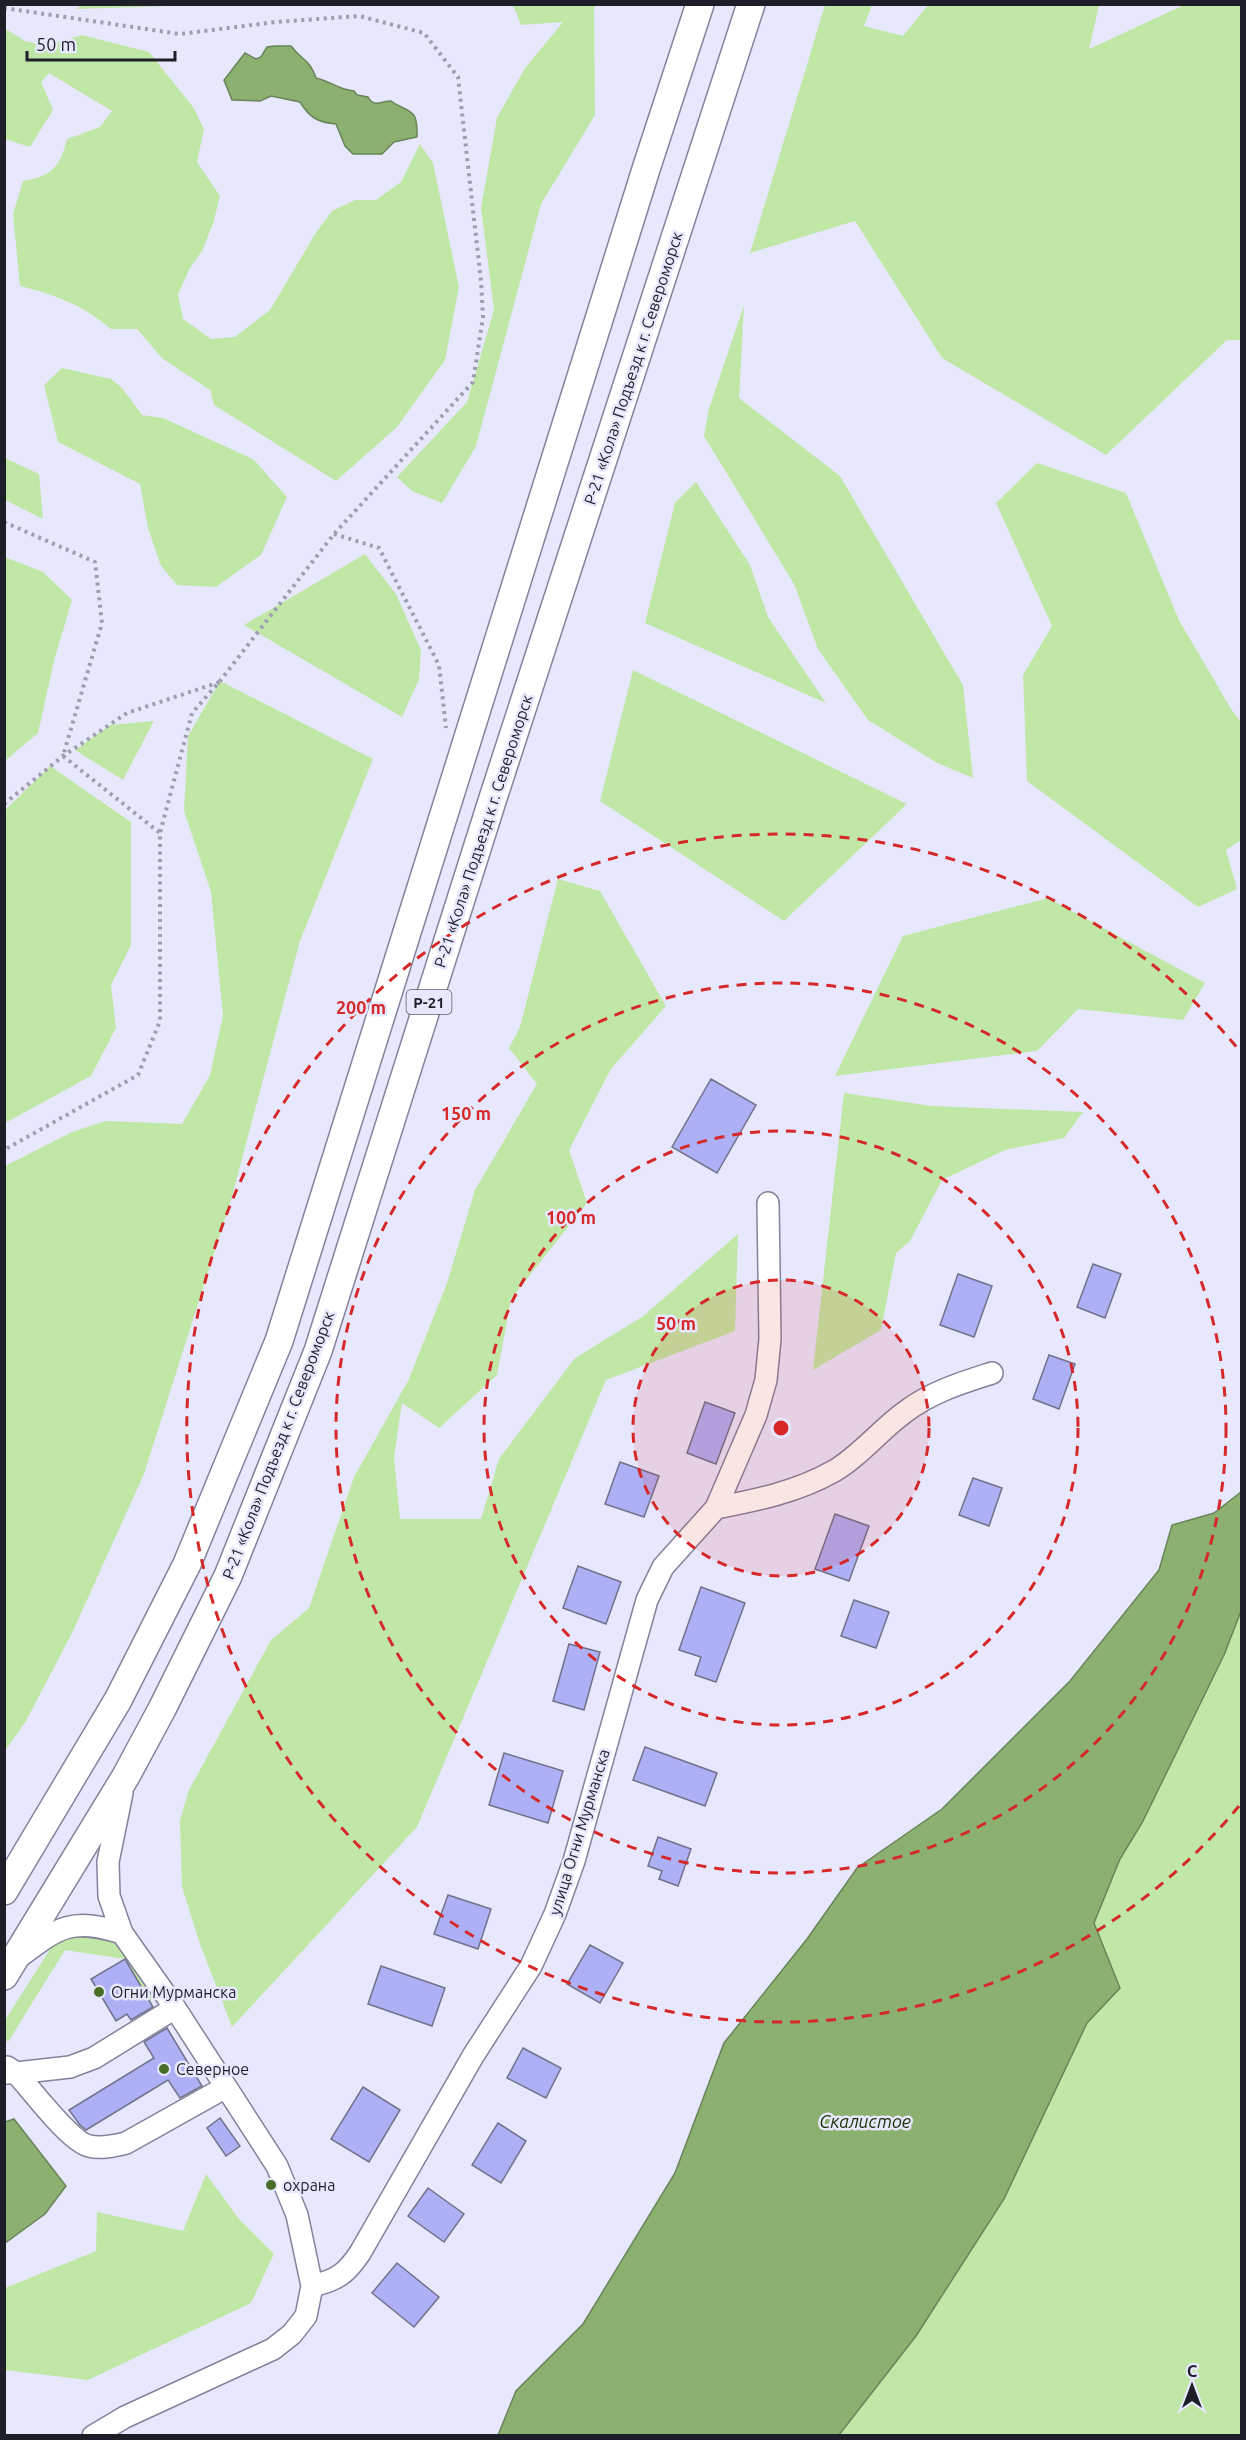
<svg xmlns="http://www.w3.org/2000/svg" width="1246" height="2440" viewBox="0 0 1246 2440" font-family="Ubuntu,sans-serif">
  <style>
    .green { fill: #c1e7a6 }
    .water { fill: #8bb06f; stroke: #6a845a; stroke-width: 1.5 }
    .building { fill: #aeb0f5; stroke: #71728a; stroke-width: 1.5 }
    .lines { fill: none; stroke-linecap: round; stroke-linejoin: round }
    .minor-casing { stroke: #82839b; stroke-width: 24 }
    .major-casing { stroke: #82839b; stroke-width: 30 }
    .path { stroke: #9c9daf; stroke-width: 4; stroke-dasharray: 3 4.5; stroke-linecap: butt }
    .minor { stroke: #fff; stroke-width: 21 }
    .major { stroke: #fff; stroke-width: 27 }
    .ring { fill: none; stroke: #d62828; stroke-width: 3; stroke-dasharray: 10 8 }
    .poi-dot { fill: #486d27; stroke: #e7e8fe; stroke-width: 2 }
    .labels { text-anchor: middle; dominant-baseline: central; stroke-width: 5; stroke-linejoin: round; paint-order: stroke }
    .shield { fill: #e7e8fe; stroke: #5a5b68; stroke-width: 1.5 }
    .shield-label { font-size: 15px; font-weight: bold; fill: #1e1e28 }
    .street-label { font-size: 16px; fill: #1e1e28; stroke: #e7e8fe }
    .poi-label { font-size: 16px; fill: #1e1e28; stroke: #e7e8fe; text-anchor: start }
    .water-label { font-size: 18px; font-style: italic; fill: #1a3101; stroke: #e7e8fe }
    .centre { fill: #d62828; stroke: #e7e8fe; stroke-width: 3 }
    .ring-label { font-size: 18px; text-anchor: middle; font-weight: bold; fill: #d62828; stroke: #e7e8fe; stroke-width: 5; stroke-linejoin: round; paint-order: stroke }
  </style>
  <rect width="100%" height="100%" fill="#e7e8fe"/>
  <path class="green" d="M83,5V4L202,5L75,9Z
    M513,5H596L594,8L595,115L541,204L476,446L442,503L412,491L397,477L467,402L494,310L481,208L497,118L525,68L563,22L521,25Z
    M825,5H872L864,26L903,36L928,5H1099L1089,49L1184,5H1241V340H1227L1106,455L942,358L855,221L750,253Z
    M4,28L25,41L45,46L82,35L149,52L193,107L204,129L197,162L220,196L213,224L202,251L190,268L178,294L183,319L211,339L235,337L270,310L315,234L332,211L355,200H376L401,182L420,144L433,163L459,287L445,360L397,427L336,481L214,405L210,390L163,359L137,329H111C83,305 56,295 20,286L13,214L23,181C52,176 60,167 67,139L100,127L112,111L49,73L41,82L53,110L30,147L5,139Z
    M744,305L739,398L840,476L963,685L973,778L937,763L868,720L818,649L794,584L704,436L709,409Z
    M62,368L111,379L122,388L142,415L163,418L253,459L287,497L261,555L216,587L177,585L161,566L148,528L140,484L58,442L44,385Z
    M5,458L39,474L43,519L5,500Z
    M1037,463L1126,493L1179,620L1231,709L1241,722V840L1226,850L1237,889L1198,907L1027,781L1023,675L1052,626L996,503Z
    M696,482L750,565L768,617L826,703L645,623L675,503Z
    M365,554L396,594L421,650L419,679L402,717L244,625Z
    M5,557L43,572L72,600L54,661L38,733L5,761Z
    M633,670L907,804L784,921L600,801Z
    M220,681L373,759L300,941L231,1200L144,1474L72,1633L26,1721L5,1751V1166L72,1132L106,1121L182,1124L210,1075L223,1016L211,892L184,811L188,736Z
    M154,721L123,780L75,750L110,725Z
    M50,766L131,822V945L111,985L116,1028L91,1076L5,1123V810Z
    M558,879L600,891L666,1006L611,1069L569,1150L587,1203L511,1299L497,1375L439,1428L402,1403L394,1457L400,1519H481L499,1459L575,1358L642,1317L738,1234L735,1331L606,1380L417,1827L232,2027L200,1944L182,1887L180,1820L189,1790L271,1640L309,1608L354,1477L408,1381L447,1283L475,1190L537,1084L509,1048L520,1027Z
    M1048,898L1205,983L1183,1020L1078,1009L1037,1051L835,1076L903,936Z
    M844,1093L932,1106L1083,1112L1064,1138L1005,1150L942,1180L910,1241L896,1253L881,1330L813,1370Z
    M1241,1611V2435L839,2436L916,2336L1004,2199L1087,2023L1120,1988L1094,1923L1120,1859L1142,1823L1224,1655Z
    M69,1935L112,1937L157,1997L150,2001L125,1959L65,1950L8,2042L5,2039L4,2022L52,1946Z
    M206,2174L239,2219L274,2254L251,2303L88,2380L5,2370V2288L96,2251L97,2212L183,2231Z"/>
  <path class="water" d="M275,46H291C302,61 309,58 316,78C330,81 339,90 354,91L357,95L368,97C374,108 381,101 391,101C409,114 418,106 417,137L394,142L382,154H353L345,146L336,124C317,122 310,118 300,102L271,96L260,101L232,100L224,80L245,53L256,59L261,57L267,47Z
    M1241,1492V1611L1224,1655L1142,1823L1120,1859L1094,1923L1120,1988L1087,2023L1004,2199L916,2336L839,2435H498L516,2391L583,2324L675,2173L724,2043L807,1939L857,1868L942,1809L1070,1681L1159,1570L1172,1525L1214,1513Z
    M14,2119L66,2186L45,2214L5,2243V2122Z"/>
  <path class="building" d="M711,1079L756,1105L717,1173L672,1147Z
    M1093,1264L1121,1274L1105,1318L1077,1307Z
    M958,1274L992,1286L974,1337L940,1325Z
    M1049,1355L1075,1364L1059,1409L1033,1399Z
    M705,1402L735,1413L716,1464L687,1453Z
    M620,1462L659,1476L644,1517L605,1504Z
    M973,1478L1002,1488L989,1526L959,1515Z
    M835,1514L869,1526L849,1581L815,1569Z
    M578,1566L621,1582L606,1624L563,1608Z
    M701,1587L745,1603L716,1682L695,1675L701,1657L679,1650Z
    M854,1600L889,1612L876,1648L841,1636Z
    M569,1644L600,1652L584,1710L553,1701Z
    M645,1747L717,1773L705,1806L633,1780Z
    M504,1753L563,1771L548,1823L489,1805Z
    M658,1837L691,1849L678,1886L659,1879L662,1871L648,1866Z
    M448,1895L491,1909L478,1949L434,1934Z
    M590,1945L623,1963L600,2003L567,1984Z
    M125,1959L153,2007L131,2020L127,2014L116,2021L91,1979Z
    M381,1966L445,1988L432,2026L368,2004Z
    M167,2028L202,2086L180,2098L168,2080L86,2130L80,2125L69,2110L154,2058L144,2042Z
    M523,2048L561,2068L546,2098L507,2078Z
    M363,2087L400,2110L369,2162L331,2139Z
    M220,2118L240,2146L226,2156L207,2128Z
    M498,2123L526,2141L501,2183L472,2165Z
    M428,2188L464,2214L444,2242L408,2216Z
    M397,2263L439,2297L414,2327L372,2293Z"/>
  <g class="lines">
    <defs>
      <path id="minor" d="M716,1508C757,1500 797,1492 834,1471C860,1456 880,1430 905,1412C931,1392 961,1383 992,1373
        M19,1957C59,1927 71,1917 122,1933
        M7,2067L16,2073L70,2067L94,2058L175,2008
        M4,2073H16C31,2089 70,2142 89,2146C101,2149 114,2146 126,2143L226,2087
        M312,2286C337,2280 346,2274 360,2253L473,2056L531,1966L555,1914L574,1861L647,1600L663,1567L716,1508L756,1415L766,1380L770,1339L768,1203
        M93,2436L125,2417L273,2349L292,2334L306,2316L312,2286L297,2215L277,2166L175,2008L122,1933L109,1896L108,1862L122,1793"/>
      <path id="major" d="M4,1891L118,1700L187,1564L279,1341L647,166L700,4
        M4,1976L126,1776L162,1709L228,1576L318,1351L493,798L751,4"/>
    </defs>
    <use href="#minor" class="minor-casing"/>
    <use href="#major" class="major-casing"/>
    <path class="path" d="M4,8L180,34L276,22L359,16L424,33L458,77L481,281L483,317L473,382L334,534L220,681L192,713L160,833V1021L138,1075L4,1150
      M4,522L95,562L102,623L63,756
      M334,534L379,548L439,665L446,728
      M63,756L160,833
      M4,804L63,756L127,713L220,682"/>
    <use href="#minor" class="minor"/>
    <use href="#major" class="major"/>
  </g>
  <circle cx="781" cy="1428" r="148" fill="#d62828" fill-opacity=".12"/>
  <g class="ring">
    <circle cx="781" cy="1428" r="148"/>
    <circle cx="781" cy="1428" r="297"/>
    <circle cx="781" cy="1428" r="445"/>
    <path d="M1239 1806A594 594 0 1 1 1239 1050"/>
  </g>
  <g class="poi-dot">
    <circle cx="99" cy="1992" r="6"/>
    <circle cx="164" cy="2069" r="6"/>
    <circle cx="271" cy="2185" r="6"/>
  </g>
  <g class="labels">
    <rect class="shield" x="406.5" y="990" width="45" height="24" rx="4.5"/>
    <g class="shield-label">
      <text x="429" y="1002">Р-21</text>
    </g>
    <g class="street-label">
      <text transform="translate(633 368) rotate(-72)">Р-21 «Кола» Подъезд к г. Североморск</text>
      <text transform="translate(483 831) rotate(-72)">Р-21 «Кола» Подъезд к г. Североморск</text>
      <text transform="translate(278 1445) rotate(-69)">Р-21 «Кола» Подъезд к г. Североморск</text>
      <text transform="translate(579 1832) rotate(-73)">улица Огни Мурманска</text>
    </g>
    <g class="poi-label">
      <text x="111" y="1992">Огни Мурманска</text>
      <text x="176" y="2069">Северное</text>
      <text x="283" y="2185">охрана</text>
    </g>
    <g class="water-label">
      <text x="865" y="2121">Скалистое</text>
    </g>
  </g>
  <circle cx="781" cy="1428" r="9" class="centre"/>
  <g class="ring-label">
    <text x="361" y="1014">200 m</text>
    <text x="466" y="1120">150 m</text>
    <text x="571" y="1224">100 m</text>
    <text x="676" y="1330">50 m</text>
  </g>
  <rect width="1246" height="2440" fill="none" stroke="#1e1e28" stroke-width="12"/>
  <g transform="translate(1192 2386)" stroke="#e7e8fe" stroke-width="4.5" paint-order="stroke">
  <path d="M0-4.5L10 22L0 15L-10 22Z" fill="#1e1e28"/>
  <text y="-9" font-size="16" font-weight="bold" text-anchor="middle" fill="#1e1e28">С</text>
  </g>
  <path d="M27 51v9h148v-9" fill="none" stroke="#1e1e28" stroke-width="3"/>
  <text x="36" y="51" font-size="18" fill="#1e1e28" stroke="#e7e8fe" stroke-width="4.5" paint-order="stroke">50 m</text>
</svg>
